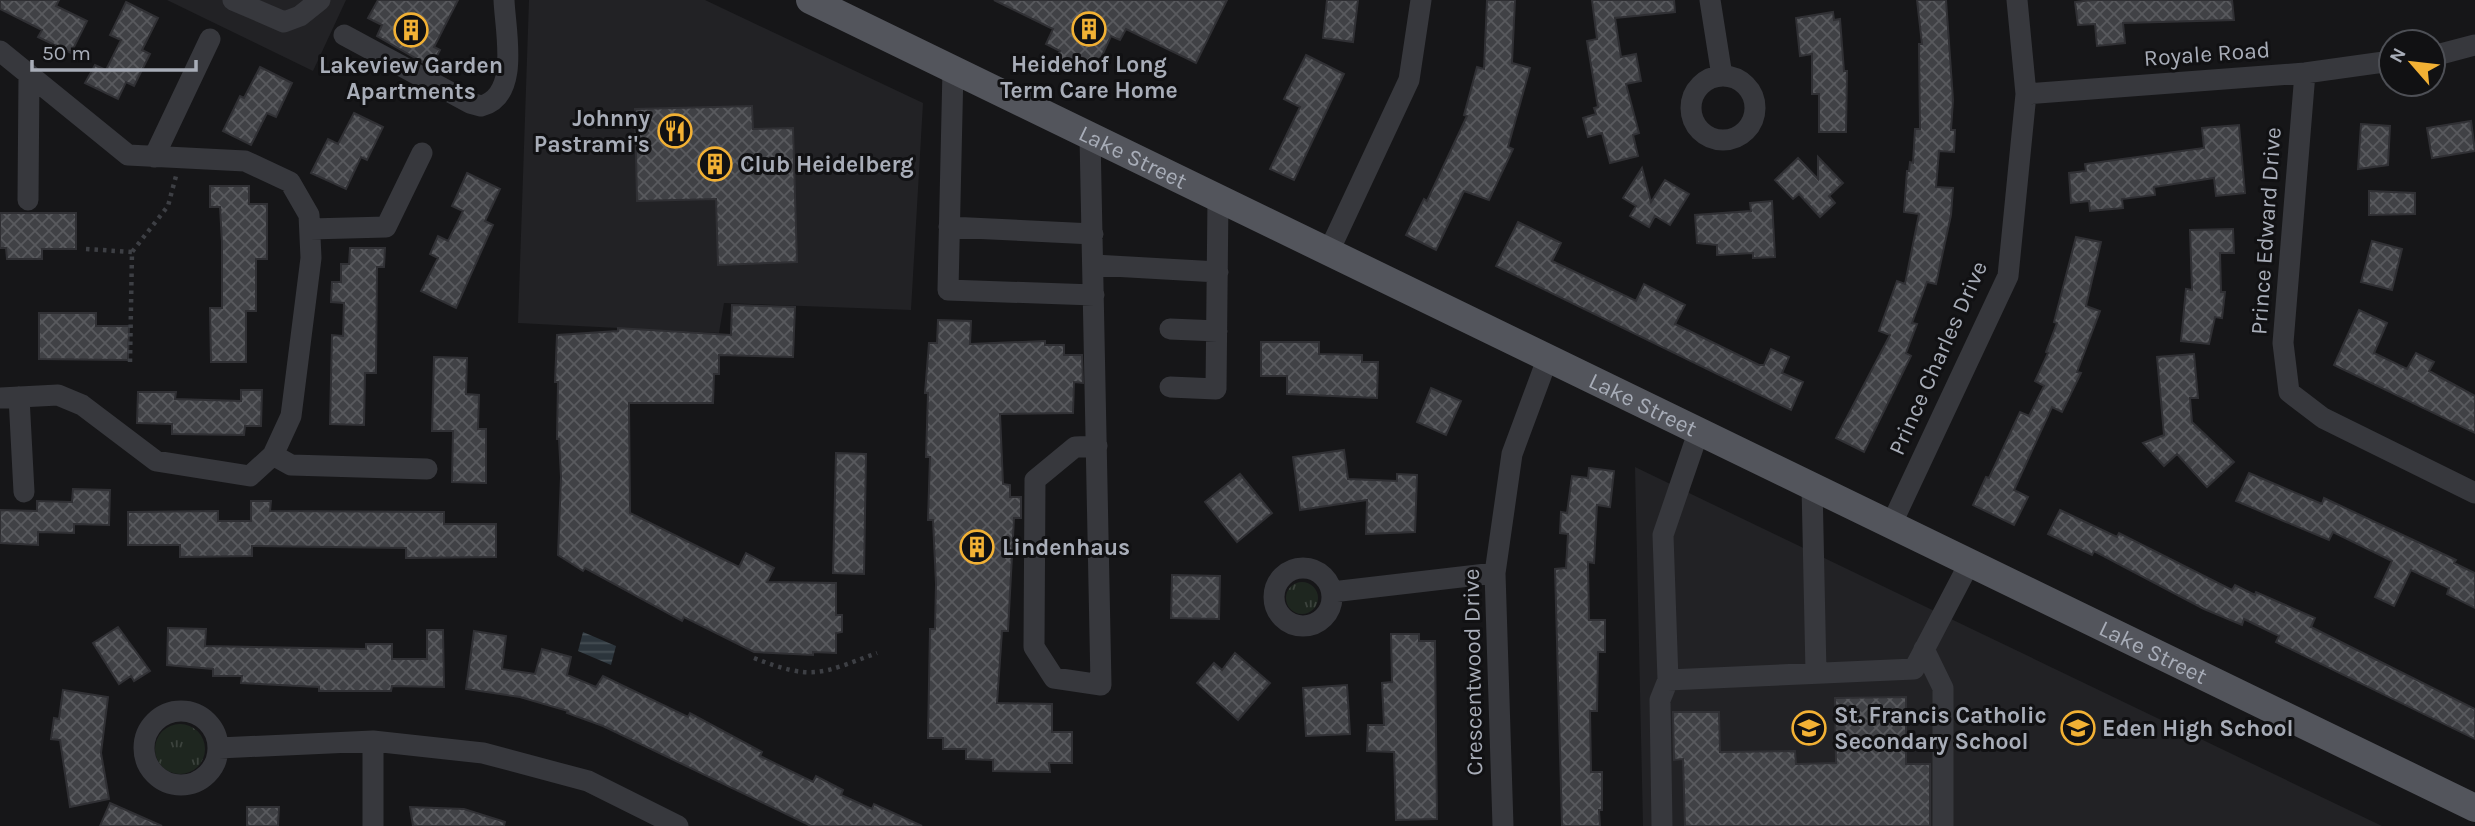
<svg xmlns="http://www.w3.org/2000/svg" width="2475" height="826" viewBox="0 0 2475 826" font-family="Karla,sans-serif">
  <style>
    .built { fill: #222225 }
    .grass { fill: url(#grass-tufts) }
    .water { fill: url(#water-rules) }
    .building { fill: url(#building-cross-hatch); stroke: #303034; stroke-width: 2 }
    .lines { fill: none; stroke-linecap: round; stroke-linejoin: round }
    .path { stroke: #3d3f44; stroke-width: 4.5; stroke-dasharray: 3.5 5; stroke-linecap: butt }
    .minor { stroke: #37383d; stroke-width: 21 }
    .major { stroke: #53555c; stroke-width: 28 }
    .labels { text-anchor: middle; dominant-baseline: central; stroke-width: 6; stroke-linejoin: round; paint-order: stroke }
    .street-label { font-size: 23px; fill: #a8adb8; stroke: #111113 }
    .poi-label { font-size: 23px; font-weight: bold; fill: #a8adb8; stroke: #111113; text-anchor: start }
  </style>
  <defs>
    <pattern id="grass-tufts" width="24" height="20" patternUnits="userSpaceOnUse" patternTransform="scale(1.75)"><rect width="24" height="20" fill="#1e261f"/><path d="M3 7l-1-3M5 7V3M7 7l1-3M15 17l-1-3M17 17v-4M19 17l1-3" fill="none" stroke="#3c433d"/></pattern>
    <pattern id="water-rules" width="6" height="5" patternUnits="userSpaceOnUse" patternTransform="scale(1.75)"><rect width="6" height="5" fill="#2c353c"/><path d="M0 2.5h6" fill="none" stroke="#485056"/></pattern>
    <pattern id="building-cross-hatch" width="8" height="8" patternUnits="userSpaceOnUse" patternTransform="scale(1.75)"><rect width="8" height="8" fill="#404145"/><path d="M0 0l8 8M0 8l8-8" fill="none" stroke="#595a5e"/></pattern>
  </defs>
  <rect width="100%" height="100%" fill="#161618"/>
  <path class="built" d="M167,0H346L313,71Z
    M529,0H705L923,103L911,310L724,303L719,333L518,323Z
    M1635,467L1976,631L2382,826H1643Z"/>
  <path class="grass" d="M1286 598a16 16 0 1 1 32 0a16 16 0 1 1-32 0Z
    M155 749a25 25 0 1 1 50 0a25 25 0 1 1-50 0Z"/>
  <path class="water" d="M583,632L616,646L611,665L578,651Z"/>
  <path class="building" d="M0,0H59L56,6L87,21L71,53L38,37L42,30L0,9Z
    M378,0H458L434,47L440,50L431,67L377,36L382,25L368,18Z
    M994,0H1227L1196,63L1126,29L1120,40L1111,36L1096,69L1083,63L1078,72L1055,62L1060,51L1046,44L1053,29Z
    M1327,0H1358L1353,42L1323,38Z
    M1487,0H1515L1512,63L1530,68L1508,147L1513,149L1489,200L1464,191L1436,250L1406,235L1424,199L1427,201L1467,116L1464,115L1477,67L1484,69Z
    M1592,0H1674L1675,12L1615,18L1621,57L1636,54L1641,81L1626,84L1639,133L1633,135L1638,156L1610,163L1602,133L1588,137L1583,118L1596,114L1594,108L1598,107L1587,41L1597,39Z
    M1917,0H1946L1953,100L1951,130H1955L1954,152L1939,151L1936,187L1953,188L1951,215L1936,284L1927,282L1912,323L1917,324L1906,353L1911,356L1864,452L1836,438L1890,335L1879,331L1897,281L1905,284L1919,214L1904,212L1907,171H1909L1910,162L1913,163L1915,129H1920L1919,44H1922Z
    M2092,0H2232L2234,20L2123,23L2125,43L2097,46L2095,24L2078,25L2075,2Z
    M126,2L158,18L142,50L150,54L134,86L126,82L118,99L85,83L95,65L106,70L121,40L110,35Z
    M1833,12L1834,20L1840,19L1844,71H1847L1846,132H1819V94H1812V54L1800,56L1796,18Z
    M1306,55L1344,74L1294,180L1270,169L1300,107L1284,99Z
    M260,67L292,83L276,117L267,113L251,145L223,131L240,96L244,98Z
    M752,106L753,129L793,128L797,262L718,265L716,199L637,201L635,109Z
    M354,113L383,127L367,160L361,157L346,189L311,173L328,139L338,144Z
    M2471,121L2475,151L2432,158L2427,128Z
    M2361,124L2390,126L2388,165L2358,169Z
    M2239,125L2245,193L2216,196L2214,178L2154,187L2155,195L2122,199L2123,208L2090,211L2089,201L2071,203L2069,173L2086,171L2085,164L2204,148L2202,128Z
    M1818,157L1843,183L1829,196L1835,203L1820,217L1799,194L1793,199L1775,180L1798,158L1818,179Z
    M1642,168L1651,202L1665,180L1689,194L1670,225L1655,216L1649,227L1630,216L1636,206L1623,198Z
    M467,173L500,189L485,221L493,225L456,308L421,291L438,258L430,254L438,236L448,241L463,211L452,206Z
    M210,186H249V204H267V259H256V311H246V362H211L210,308H222V242L220,207H210Z
    M2369,191L2415,193V214L2369,215Z
    M1772,201L1775,257L1753,258V253L1717,255V245L1697,243L1695,215L1751,211L1750,203Z
    M0,213H76V249H42V259H7L6,248H0Z
    M1518,222L1561,243L1552,261L1636,301L1644,284L1685,305L1675,324L1759,365H1764L1771,349L1789,357L1782,373L1803,382L1791,410L1496,266Z
    M2233,229L2234,253H2220L2221,292H2225L2222,318L2215,317L2209,344L2181,341L2186,289L2192,290L2190,230Z
    M2076,237L2101,242L2086,306L2100,311L2077,372L2081,373L2062,412L2052,407L2014,490L2028,497L2014,525L1973,505L1986,477L1989,478L2020,412L2029,416L2044,386L2035,381L2048,353L2046,352L2057,323L2054,322Z
    M2372,241L2402,249L2392,290L2361,282Z
    M350,248H385L384,267H377L376,373H365L364,425L330,424L332,335L343,336L344,303L331,302L332,282H341V264H349Z
    M732,305L795,307L793,357L719,355V374H714L713,403H629L630,513L739,567L746,553L774,568L767,582L836,583V615H842V632L836,633V653L813,652V655L754,652L684,617L682,621L585,568L583,571L558,555L561,477L559,439H557L558,382H555L557,335L618,331V328L731,335Z
    M2359,310L2387,323L2374,353L2407,369L2416,353L2434,362L2429,371L2475,396V433L2334,365Z
    M39,313H96V326H129L128,360L39,359Z
    M938,320L971,321L970,344L1045,341V345H1064V355H1082L1083,383L1074,382L1073,413L1000,414L1003,484L1010,485V497H1021V518H1014L1008,631H1002L997,703L1052,704V732H1072V763H1049L1050,772L993,771V760L966,759V749H943V738H928L930,629H935L936,584L933,520H928L930,457H926L928,393H925L929,343H937Z
    M1261,342H1319V354L1362,355V362H1378L1377,398L1287,394V376H1261Z
    M2194,354L2198,398H2190L2192,422L2234,462L2207,487L2177,454L2164,466L2143,443L2164,435L2157,357Z
    M434,357L467,358L466,394L479,395L478,429H486V483L452,482L453,431H432Z
    M1431,388L1461,401L1446,435L1417,422Z
    M241,390H262L261,426H245L244,435L172,434V424L137,423L138,392H176L175,399L241,401Z
    M1344,450L1348,479L1397,481V474L1417,475L1415,532L1366,534L1367,500L1300,510L1293,457Z
    M836,453L866,454L864,574L833,573Z
    M1589,468L1614,471L1610,507L1597,505L1594,563L1588,562L1589,620H1605V652H1598L1597,711H1590L1591,772H1602V810H1599L1600,826H1562L1555,569L1566,568L1568,534L1560,533L1561,512L1567,513L1572,476L1588,478Z
    M2249,473L2322,504L2324,498L2456,560L2454,563L2475,573V608L2447,594L2449,588L2411,570L2394,606L2375,597L2392,561L2333,532L2329,540L2236,501Z
    M1240,474L1272,513L1237,542L1205,502Z
    M73,489L110,490L109,525L74,524V533L38,532V545L0,543V510L37,511V501L72,502Z
    M251,501H271L270,511L444,512V524H496V557L406,558V548L252,546V556L180,557V545H128V512L218,511V521H251Z
    M2060,510L2117,537L2119,533L2232,590L2235,585L2255,595L2256,592L2315,618L2311,627L2475,709V739L2276,642L2279,636L2244,619L2242,625L2204,609L2094,551L2092,555L2048,534Z
    M1172,575L1220,576L1219,619L1171,618Z
    M118,627L150,671L134,681L131,676L119,684L93,643Z
    M168,628L206,629L205,646L366,649V644H392V659H427V630H443L444,687L392,686L391,691H319V687L241,683L242,676H213V669L167,665Z
    M474,631L506,636L502,669L535,674L542,649L571,657L567,675L596,687L603,676L688,717L690,713L762,752L760,756L813,782L816,776L843,790L841,795L872,809L874,804L922,826H811L603,726L567,713L568,711L520,697L466,689Z
    M1391,634H1419V641H1435L1437,819L1396,820L1394,752L1367,751L1368,725H1384L1382,683L1392,682Z
    M1235,653L1270,683L1238,720L1197,683L1214,663L1222,670Z
    M1347,685L1350,734L1306,736L1303,688Z
    M63,690L108,697L101,753L109,799L70,807L60,740L51,739L54,718L59,719Z
    M1906,697V764H1930V826H1685L1683,759L1674,760L1673,712H1719L1720,752L1795,751L1796,764L1836,763L1835,698Z
    M110,803L162,826H100Z
    M247,807H279L278,826H247Z
    M410,807L464,809L505,822L504,826H413Z"/>
  <g class="lines">
    <path class="path" d="M86,249L132,252
      M130,362L132,252L168,206L176,176
      M754,658C813,681 820,674 877,653"/>
    <path class="minor" d="M233,0L284,22L300,16L320,0
      M1710,0L1722,76
      M344,35L470,103L481,106C521,96 505,30 504,0
      M0,51L128,155L245,161L290,182L309,215L311,258L291,416L273,455L250,476L156,461L82,405L58,395L0,398
      M2433,56L2475,45
      M953,69L948,290L1094,295
      M2305,73L2283,343L2289,392L2323,418L2475,493
      M1691 108a32 32 0 1 1 64 0a32 32 0 1 1-64 0Z
      M2026,94L2305,73L2391,61
      M1090,136C1095,319 1098,502 1101,685L1054,678L1034,647L1035,480L1075,447L1097,446
      M154,157L210,39
      M28,200L29,75
      M949,227L1093,234
      M310,229L386,227L422,153
      M1329,251L1409,80L1421,0
      M1094,265L1218,272
      M1170,329L1217,331
      M1170,387L1216,389L1218,198
      M19,397L24,492
      M1699,430L1663,535L1668,680L1914,669L1970,562
      M273,455L291,465L427,469
      M1812,485L1816,673
      M1892,523L2008,276L2026,94L2017,0
      M1274 597a29 29 0 1 1 58 0a29 29 0 1 1-58 0Z
      M1332,592L1495,573
      M1924,649L1943,688V826
      M144 748a37 37 0 1 1 74 0a37 37 0 1 1-74 0Z
      M219,748L373,741L483,753L588,781L678,826
      M373,826V741
      M1503,826L1495,573L1512,454L1548,357
      M1662,826L1660,700L1668,680"/>
    <path class="major" id="s1" d="M810,0L2475,808"/>
  </g>
  <defs>
    <symbol id="building-ring" viewBox="-11 -11 22 22"><circle r="9.5" fill="#111113" stroke="#f2b134" stroke-width="1.5"/><path d="M-4-6H4V6H1V3H-1V6H-4ZM-2.5-4.3h1.7v1.8h-1.7ZM.8-4.3h1.7v1.8H.8ZM-2.5-1h1.7V.8h-1.7ZM.8-1h1.7V.8H.8Z" fill="#f2b134"/></symbol>
    <symbol id="restaurant-ring" viewBox="-11 -11 22 22"><circle r="9.5" fill="#111113" stroke="#f2b134" stroke-width="1.5"/><path d="M-5-6h1v4h1v-4h1v4h1v-4h1v5L-1.5 .5V6h-2V.5L-5-1ZM5-6V6H3V1.5H1.5Q1.5-4 5-6Z" fill="#f2b134"/></symbol>
    <symbol id="school-ring" viewBox="-11 -11 22 22"><circle r="9.5" fill="#111113" stroke="#f2b134" stroke-width="1.5"/><path d="M0-5L7-2L0 1L-7-2ZM-4 1L0 2.5L4 1V4Q0 6-4 4Z" fill="#f2b134"/></symbol>
  </defs>
  <g fill-rule="evenodd">
    <use href="#building-ring" x="1070" y="10" width="38" height="38"/>
    <use href="#building-ring" x="392" y="11" width="38" height="38"/>
    <use href="#restaurant-ring" x="656" y="112" width="38" height="38"/>
    <use href="#building-ring" x="696" y="145" width="38" height="38"/>
    <use href="#building-ring" x="958" y="528" width="38" height="38"/>
    <use href="#school-ring" x="1790" y="709" width="38" height="38"/>
    <use href="#school-ring" x="2059" y="709" width="38" height="38"/>
  </g>
  <g class="labels">
    <g class="street-label">
      <text transform="translate(2207 54) rotate(-4)">Royale Road</text>
      <text stroke="none"><textPath href="#s1" startOffset="359">Lake Street</textPath></text>
      <text transform="translate(2266 231) rotate(-86)">Prince Edward Drive</text>
      <text transform="translate(1938 358) rotate(-66)">Prince Charles Drive</text>
      <text stroke="none"><textPath href="#s1" startOffset="926">Lake Street</textPath></text>
      <text stroke="none"><textPath href="#s1" startOffset="1493">Lake Street</textPath></text>
      <text transform="translate(1473 672) rotate(-91)">Crescentwood Drive</text>
    </g>
    <g class="poi-label">
      <text x="1089" y="64" text-anchor="middle">Heidehof Long<tspan x="1089" dy="26">Term Care Home</tspan></text>
      <text x="411" y="65" text-anchor="middle">Lakeview Garden<tspan x="411" dy="26">Apartments</tspan></text>
      <text x="650" y="118" text-anchor="end">Johnny<tspan x="650" dy="26">Pastrami's</tspan></text>
      <text x="740" y="164">Club Heidelberg</text>
      <text x="1002" y="547">Lindenhaus</text>
      <text x="1834" y="715">St. Francis Catholic<tspan x="1834" dy="26">Secondary School</tspan></text>
      <text x="2102" y="728">Eden High School</text>
    </g>
  </g>
  <g transform="translate(2412 63) rotate(298)"><circle r="33" fill="#111113" stroke="#4d4f55" stroke-width="2"/>
  <path d="M0-5L12 26L0 18L-12 26Z" fill="#f2b134"/>
  <text y="-10" font-size="19" font-weight="bold" text-anchor="middle" fill="#a8adb8">N</text>
  </g>
  <path d="M32 60v10h164v-10" fill="none" stroke="#a8adb8" stroke-width="3.5"/>
  <text x="42" y="60" font-size="21" fill="#a8adb8" stroke="#111113" stroke-width="5" paint-order="stroke">50 m</text>
</svg>
